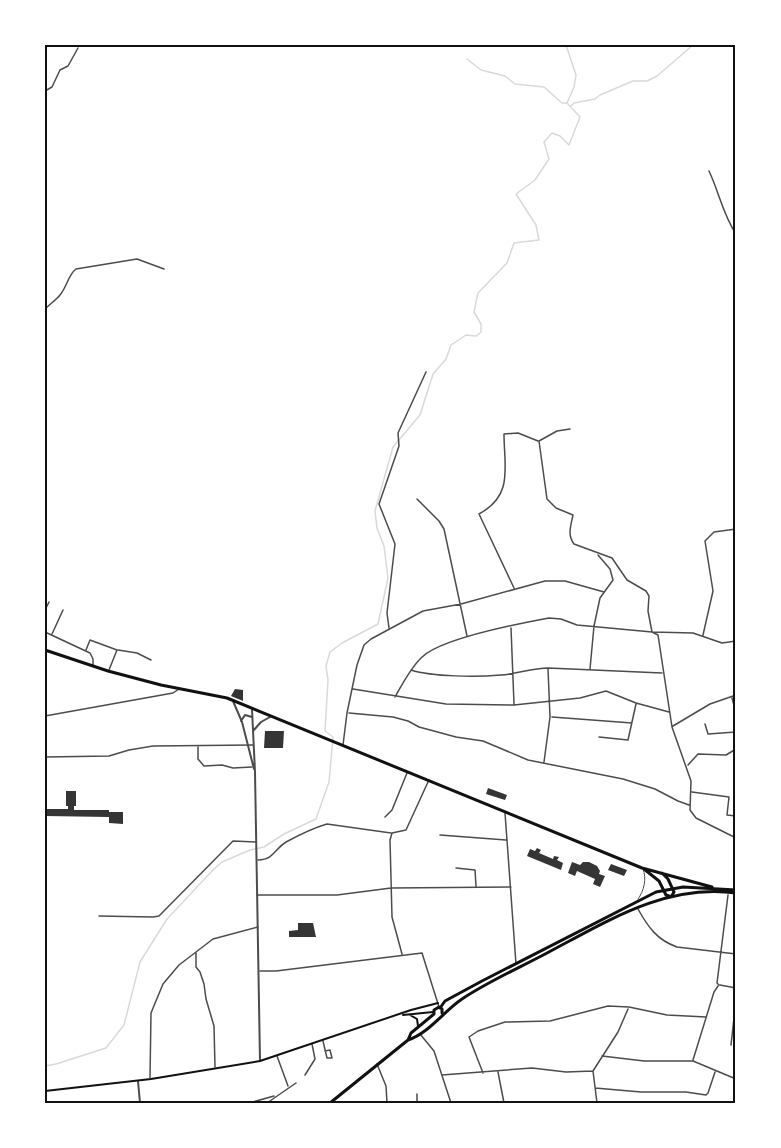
<svg xmlns="http://www.w3.org/2000/svg" width="781" height="1148" viewBox="0 0 781 1148" font-family="Montserrat,sans-serif">
  <style>
    .lines { fill: none; stroke-linecap: round; stroke-linejoin: round }
    .stream { stroke: #d9d9d9; stroke-width: 1.5 }
    .building { fill: #353535 }
    .service { stroke: #4c4c4c; stroke-width: 1 }
    .minor { stroke: #4c4c4c; stroke-width: 1.5 }
    .tertiary { stroke: #4c4c4c; stroke-width: 2 }
    .secondary { stroke: #111; stroke-width: 2 }
    .primary { stroke: #111; stroke-width: 3 }
    .neatline { fill: none; stroke: #111; stroke-width: 2 }
  </style>
  <rect width="100%" height="100%" fill="#fff"/>
  <g class="lines">
    <path class="stream" d="M595,45H602
      M467,59L481,70L505,76L515,84L544,87L562,103H566
      M571,106L574,103L595,99L600,95L633,81H647L657,76L693,45
      M45,1066L56,1064L106,1048L124,1025L140,962L167,919L213,870L222,862L250,850L264,847L284,834L316,819L329,782L333,737L325,731L328,680L326,666L330,652L342,643L378,624L388,578L384,546L377,528L375,511L393,447L420,415L433,374L446,359L451,345L466,335L476,336L481,332V324L474,312L478,293L507,263L514,243L539,240L536,225L516,194L535,180L549,159L544,142L552,133L560,136L569,145L580,117L567,103L574,87L576,75L566,45"/>
  </g>
  <path class="building" d="M235,689L243,690V701L231,696Z
    M265,731H284L283,748H264Z
    M488,788L507,795L505,800L486,794Z
    M66,791H76V806H74V810H109V812H123V824L109,823V817L45,816V809H68V806H66Z
    M537,848L541,850L539,853L553,859L554,856L559,857L557,860L563,863L561,870L527,856L530,849L535,851Z
    M572,862L580,865L583,862H589L597,866L600,871L599,874L605,876L600,887L593,884L595,879L577,871L575,876L568,873Z
    M611,864L627,870L624,876L608,870Z
    M298,923H313L316,937H289V931L298,930Z"/>
  <g class="lines">
    <path class="service" d="M638,899C644,891 647,879 643,869"/>
    <path class="minor" d="M45,91L52,87L60,70L68,66L78,48
      M709,171C719,192 723,215 736,234
      M45,309C50,304 56,300 60,295C67,287 68,275 76,269L137,259L164,269
      M539,441L547,499L556,508L573,515C571,525 567,535 574,544L612,558L627,580L646,591L649,596L648,611L652,632L658,635L672,727L691,781L690,810L696,818L736,838
      M539,441L557,431L570,429
      M417,499L439,521L444,529L467,636
      M514,588L479,514C514,495 504,467 504,434L518,433L538,441
      M45,610L49,602
      M389,628L387,613L395,544L379,504L399,446L398,433L426,372
      M511,628L514,704
      M45,632L90,653L93,659V665
      M52,634L63,610
      M703,635L713,591L705,541L714,532L736,529
      M86,650L90,640L117,650L109,670
      M118,650L137,653L151,660
      M590,669L594,626L600,598L613,580L610,569L598,555
      M411,670C433,677 477,677 501,675C517,674 532,668 548,668L662,673
      M353,689L446,704L514,705L580,698L606,691L636,703L669,712
      M395,697C403,683 410,669 421,658C439,639 522,623 549,618L561,619L577,625L652,632L693,633L722,643L736,641
      M732,698L736,713
      M349,713L393,717L408,721L419,727L456,737L483,741L528,760L623,779L655,789L678,801L689,805
      M45,716L173,693L179,689
      M552,717L632,723
      M705,724L708,734L736,732
      M673,726L710,704L736,695
      M599,737L628,740L636,704
      M343,745L347,713L357,665L364,645L371,639L423,611L461,604L545,581H565L604,592
      M198,747V759L204,766L222,765L233,768L252,767
      M45,757L109,756L129,750L153,746L253,745
      M544,762L550,717L548,669
      M688,765L698,754L726,755L736,749
      M692,792L729,797L727,815L736,816
      M505,813L516,964
      M385,817L392,810L407,773
      M440,835L506,840
      M258,860C275,859 273,850 286,842C299,835 313,828 327,824L391,833
      M456,868L475,870L476,886
      M257,895H337L391,888L511,887
      M638,909C648,927 657,940 677,947L736,954
      M99,916L153,917L159,916L233,841L256,842
      M196,953V967L200,972L204,984L206,999L214,1026L215,1067
      M402,954L392,917L390,840L392,833L406,830L428,782
      M260,971H276L422,953L439,1007
      M719,985L717,983L728,895
      M720,985L736,988
      M420,1034L434,1051L451,1103
      M323,1041L327,1058H332L330,1050L325,1051
      M731,1045L736,1000
      M277,1056L288,1086
      M602,1056L644,1061H693L736,1079
      M693,1060L714,992L718,986
      M377,1064L386,1086L387,1103
      M498,1072L504,1103
      M483,1073L469,1037L478,1031L505,1022L550,1021L608,1006L629,1007L667,1015L706,1017
      M305,1075L315,1059L312,1044
      M442,1075L532,1068L566,1072L593,1071
      M150,1078L151,1013L163,984L179,965L213,939L258,927
      M595,1088L641,1092H686L706,1095L708,1093L715,1072
      M417,1094V1103
      M249,1103L274,1096
      M267,1103L296,1083
      M597,1103L593,1071L618,1032L628,1009
      M733,1103L736,1098"/>
    <path class="tertiary" d="M233,701L242,722L254,769
      M252,709L255,772L260,1061
      M241,721L245,715L252,717
      M253,731L261,722L270,717
      M138,1081L140,1103"/>
    <path class="secondary" d="M403,1015L433,1012
      M410,1015L417,1019L418,1026
      M45,1091L151,1079L260,1061L411,1010L438,1003"/>
    <path class="primary" d="M45,650L108,671L161,685L227,698L642,868L712,887
      M644,869L659,881L666,895L669,896
      M662,873L668,879L674,892L671,897
      M440,1008L445,1001L482,981L656,892L683,887L736,890
      M434,1014V1010L439,1007L442,1009V1013
      M408,1040L411,1033L434,1014
      M330,1103L408,1040C429,1033 444,1011 462,999C489,981 519,968 547,953C606,922 666,883 736,893"/>
  </g>
  <rect width="781" height="1148" fill="none" stroke="#ffffff" stroke-width="93"/>
  <rect x="46" y="46" width="688" height="1056" class="neatline"/>
</svg>
